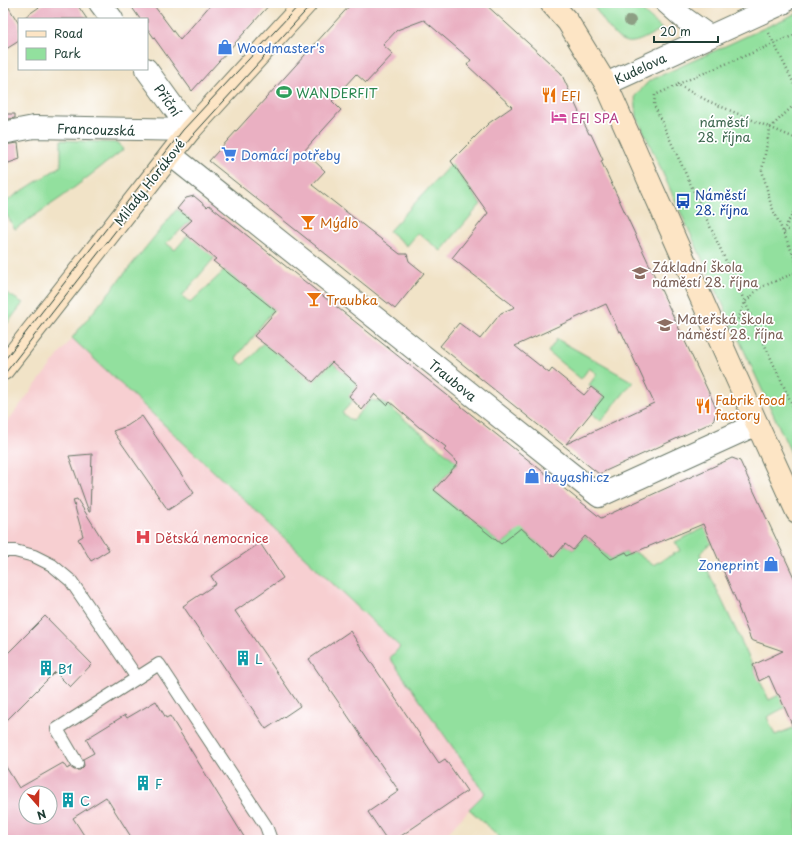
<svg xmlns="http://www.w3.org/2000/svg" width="800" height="843" viewBox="0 0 800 843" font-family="'Playpen Sans',sans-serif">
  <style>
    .built { fill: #f7cfd1; fill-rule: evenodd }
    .green { fill: #92e09e; stroke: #588e69 }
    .building { fill: #eab0c2; fill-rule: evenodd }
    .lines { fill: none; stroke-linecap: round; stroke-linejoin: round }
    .lane-casing { stroke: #687767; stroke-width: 14 }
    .street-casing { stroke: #687767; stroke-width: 24 }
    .secondary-casing { stroke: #687767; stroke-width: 24 }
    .path { stroke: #687767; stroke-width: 2.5; stroke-dasharray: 1 3; stroke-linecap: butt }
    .lane { stroke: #fff; stroke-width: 12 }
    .street { stroke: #fff; stroke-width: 22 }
    .secondary { stroke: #fde5c5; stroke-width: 22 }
    .tram { stroke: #1f3d34; stroke-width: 1 }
    .tree { fill: #8d9e84 }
    .labels { text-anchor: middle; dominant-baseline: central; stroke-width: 3.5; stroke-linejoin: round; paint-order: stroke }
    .shop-label { font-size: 13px; fill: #366cbe; stroke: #fff; text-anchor: start }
    .street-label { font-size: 13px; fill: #1f3d34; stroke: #fff }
    .leisure-label { font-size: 13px; fill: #27864d; stroke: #fff; text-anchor: start }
    .food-label { font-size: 13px; fill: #c56008; stroke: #fff; text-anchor: start }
    .hotel-label { font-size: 13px; fill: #b23c85; stroke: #fff; text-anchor: start }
    .park-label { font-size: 13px; fill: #3c664e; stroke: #fff }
    .transit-label { font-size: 13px; fill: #164399; stroke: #fff; text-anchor: start }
    .education-label { font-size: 13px; fill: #785e54; stroke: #fff; text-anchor: start }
    .health-label { font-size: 13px; fill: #be3a42; stroke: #fff; text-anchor: start }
    .culture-label { font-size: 13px; fill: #0d838f; stroke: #fff; text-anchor: start }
  </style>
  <rect width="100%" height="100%" fill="#fff"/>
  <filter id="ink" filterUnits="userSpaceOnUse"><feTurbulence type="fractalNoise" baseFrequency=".025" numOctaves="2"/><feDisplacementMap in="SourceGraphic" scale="8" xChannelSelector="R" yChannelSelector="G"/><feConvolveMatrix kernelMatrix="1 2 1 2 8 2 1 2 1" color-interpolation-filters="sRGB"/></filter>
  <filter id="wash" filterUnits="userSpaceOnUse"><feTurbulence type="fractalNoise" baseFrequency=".012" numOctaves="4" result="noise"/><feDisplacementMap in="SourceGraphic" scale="16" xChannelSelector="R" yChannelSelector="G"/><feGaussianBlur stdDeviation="0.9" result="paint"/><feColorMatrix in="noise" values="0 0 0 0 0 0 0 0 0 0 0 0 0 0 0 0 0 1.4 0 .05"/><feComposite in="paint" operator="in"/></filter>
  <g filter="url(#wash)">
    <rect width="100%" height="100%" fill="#f1e3c7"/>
    <path class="built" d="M72,338L400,647L390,658L485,793L441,840H3V427ZM26,793H50V817H26Z"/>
    <path class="green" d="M591,3H634L662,29C653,33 642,41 633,42C615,46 601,14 591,3Z
      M797,13V466L637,117L635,96L649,81Z
      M61,140L119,143L123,150L62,197L15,229L3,209V203L61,166Z
      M451,164L481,204L441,251L418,233L407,246L389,231Z
      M177,209L192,220L166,243L175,250L188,235L215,257L182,296L190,303L225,270L274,309L236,358L243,365L263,343L278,353L313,382L332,362L356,383L357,387L349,396L353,401L342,413L352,421L371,400L383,402L458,463L434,490L501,544L514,534L486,511L535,519L525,532L554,556L565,544L573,550L585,536L611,559L626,552L628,555L635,552L653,565L681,550L675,542L725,518L720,538L707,546L700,554L769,700L795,687L797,701L767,717L775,735L793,728L797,736V840H503L469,809L485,793L390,658L400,647L72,338Z
      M3,291L23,303L3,329Z
      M557,339L633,382L601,421L591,413L604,397L589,385L597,374L589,368L581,379L548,352Z"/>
    <g id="blocks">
      <path class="building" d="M3,3H6L19,24V41L3,51Z
        M45,3H76L87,19H22Z
        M129,3H152L180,40L212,3H271L192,91L147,28V19H140Z
        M352,3H484L561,73L589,134H591L603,160L601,161L717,410L713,422L599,474L440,346L459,323L480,339L501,313L515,307L452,258L488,213L451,161L489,123L512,107L467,65L471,60L424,20L397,30L383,45L393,54L366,83L356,74L345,86L332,101L341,110L304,151L325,171L312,185L400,254H407L409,261L424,273L395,309L209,161ZM606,304L619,332L621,331L654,403L566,444L604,397L591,387L584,395L552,369L549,373L515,346Z
        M3,114H15V118L3,120Z
        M18,143L20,159L3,165V145Z
        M194,196L207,207L209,205L601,518L732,458L740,461L797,584V736L779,695L777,694L769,676L759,681L753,665L783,651L751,640L738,607H739L703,524L628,555L626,552L611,559L585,536L573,550L565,544L554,557L521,528L501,544L434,490L458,463L444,450L446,447L421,428H420L390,402L387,405L375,394L362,410L349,396L358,385L332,362L313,382L278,353L277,354L254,336L276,311L213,261L216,259L181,230L192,220L177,209L186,198Z
        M142,416L194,493L168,510L113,431L127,426Z
        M92,454L90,512H89L69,456Z
        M77,499L109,550L91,561L78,539L83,536L73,500Z
        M260,543L283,578L235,611L300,706L266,729L183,606L216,584L211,576Z
        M45,616L92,664L70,687L55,672L3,724V658Z
        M350,631L439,763L445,759L467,791L395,840H387L368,812L399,791L309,659Z
        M156,701L166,718L170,716L246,840H133L106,797L73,818L87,840H3V762L19,788L63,763L67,769L70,767L74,770H80L84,766L83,759L94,753L86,739L125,715L127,718ZM26,793H50V817H26Z"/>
    </g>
  </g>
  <g filter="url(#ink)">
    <use href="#blocks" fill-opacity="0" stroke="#687767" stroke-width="1"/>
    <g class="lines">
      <defs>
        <path id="lane" d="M3,551H15L34,556L52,565L71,581L137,678
          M77,763L57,729L159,664L266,826L271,840"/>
        <path id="street" d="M100,3L112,19
          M667,3L685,19L709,36
          M146,69L190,130
          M606,84L783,3
          M3,133L34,127L190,130
          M171,155L599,496L757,424"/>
        <path id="secondary" d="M551,3L568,22L606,84L757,424L797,512
          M3,369L190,130L306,3"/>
      </defs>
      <use href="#lane" class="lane-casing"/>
      <use href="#street" class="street-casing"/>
      <use href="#secondary" class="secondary-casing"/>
      <path class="path" d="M769,33L797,90
        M678,84L797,34
        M797,102L770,128L762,170L771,205L797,263
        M797,139L708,101L678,85L655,95L654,105L797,415
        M783,231L797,206
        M784,232L797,225
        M734,321L738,319L745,302L759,288L797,272"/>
      <use href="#lane" class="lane"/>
      <use href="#street" class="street"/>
      <use href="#secondary" class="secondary"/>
      <path class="tram" d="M3,362L183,130L301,3
        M3,376L121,224L194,134L313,3"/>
    </g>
    <circle class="tree" cx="630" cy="21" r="6"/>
  </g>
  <defs>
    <symbol id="shop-bare" viewBox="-9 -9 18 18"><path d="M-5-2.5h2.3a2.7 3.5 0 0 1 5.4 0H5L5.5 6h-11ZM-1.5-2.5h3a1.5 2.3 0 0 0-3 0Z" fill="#3f7fe0" stroke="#fff" stroke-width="2.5" paint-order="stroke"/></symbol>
    <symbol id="stadium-bare" viewBox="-9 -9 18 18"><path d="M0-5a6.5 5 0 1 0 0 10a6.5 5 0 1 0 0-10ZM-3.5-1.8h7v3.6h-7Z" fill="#2e9e5b" stroke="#fff" stroke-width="2.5" paint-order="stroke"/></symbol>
    <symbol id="restaurant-bare" viewBox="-9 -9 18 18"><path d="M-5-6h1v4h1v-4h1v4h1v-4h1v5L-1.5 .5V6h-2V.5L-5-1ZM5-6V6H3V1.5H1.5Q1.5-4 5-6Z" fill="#e8710a" stroke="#fff" stroke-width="2.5" paint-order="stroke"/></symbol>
    <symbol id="hotel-bare" viewBox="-9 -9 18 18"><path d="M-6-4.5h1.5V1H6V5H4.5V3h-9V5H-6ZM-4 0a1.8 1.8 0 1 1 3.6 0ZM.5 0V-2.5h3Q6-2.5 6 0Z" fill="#d1479c" stroke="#fff" stroke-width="2.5" paint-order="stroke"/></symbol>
    <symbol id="supermarket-bare" viewBox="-9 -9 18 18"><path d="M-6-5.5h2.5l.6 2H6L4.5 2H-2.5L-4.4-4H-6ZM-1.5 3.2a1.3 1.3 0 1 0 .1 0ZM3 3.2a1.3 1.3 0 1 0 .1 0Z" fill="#3f7fe0" stroke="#fff" stroke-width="2.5" paint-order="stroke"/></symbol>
    <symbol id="bus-bare" viewBox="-9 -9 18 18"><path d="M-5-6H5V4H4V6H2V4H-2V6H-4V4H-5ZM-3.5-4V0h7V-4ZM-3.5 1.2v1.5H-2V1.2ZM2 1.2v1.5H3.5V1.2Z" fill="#1a4fb4" stroke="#fff" stroke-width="2.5" paint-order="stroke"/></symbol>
    <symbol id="bar-bare" viewBox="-9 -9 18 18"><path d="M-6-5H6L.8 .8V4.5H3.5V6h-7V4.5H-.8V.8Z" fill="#e8710a" stroke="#fff" stroke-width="2.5" paint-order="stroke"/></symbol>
    <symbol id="school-bare" viewBox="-9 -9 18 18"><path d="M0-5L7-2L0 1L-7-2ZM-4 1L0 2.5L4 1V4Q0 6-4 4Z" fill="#8d6e63" stroke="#fff" stroke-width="2.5" paint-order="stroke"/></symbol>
    <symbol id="hospital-bare" viewBox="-9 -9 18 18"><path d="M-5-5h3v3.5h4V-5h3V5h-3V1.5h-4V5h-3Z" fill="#e0444e" stroke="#fff" stroke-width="2.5" paint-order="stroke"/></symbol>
    <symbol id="building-bare" viewBox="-9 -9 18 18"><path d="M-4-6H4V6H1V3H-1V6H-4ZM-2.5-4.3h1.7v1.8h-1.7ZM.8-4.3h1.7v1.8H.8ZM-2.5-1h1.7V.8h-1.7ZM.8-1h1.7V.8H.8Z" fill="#0f9aa8" stroke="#fff" stroke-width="2.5" paint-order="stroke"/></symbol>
  </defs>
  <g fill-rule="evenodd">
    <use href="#shop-bare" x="214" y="36" width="22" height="22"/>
    <use href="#stadium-bare" x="273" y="81" width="22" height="22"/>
    <use href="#restaurant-bare" x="538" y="84" width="22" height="22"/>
    <use href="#hotel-bare" x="548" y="106" width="22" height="22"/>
    <use href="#supermarket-bare" x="218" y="143" width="22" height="22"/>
    <use href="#bus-bare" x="672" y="190" width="22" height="22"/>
    <use href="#bar-bare" x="297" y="211" width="22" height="22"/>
    <use href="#school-bare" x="629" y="262" width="22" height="22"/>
    <use href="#bar-bare" x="303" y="288" width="22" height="22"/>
    <use href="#school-bare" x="654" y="314" width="22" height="22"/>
    <use href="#restaurant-bare" x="692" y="395" width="22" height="22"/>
    <use href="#shop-bare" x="521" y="465" width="22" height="22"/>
    <use href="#hospital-bare" x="132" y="526" width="22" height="22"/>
    <use href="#shop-bare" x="760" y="553" width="22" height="22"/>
    <use href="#building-bare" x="232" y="647" width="22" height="22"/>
    <use href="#building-bare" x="35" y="657" width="22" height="22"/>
    <use href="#building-bare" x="132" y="772" width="22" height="22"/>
    <use href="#building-bare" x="57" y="789" width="22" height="22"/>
  </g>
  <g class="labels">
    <g class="shop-label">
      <text x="237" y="47">Woodmaster's</text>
      <text x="241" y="154">Domácí potřeby</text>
      <text x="544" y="476">hayashi.cz</text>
      <text x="759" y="564" text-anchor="end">Zoneprint</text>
    </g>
    <g class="street-label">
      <text transform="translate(640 68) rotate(-25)">Kudelova</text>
      <text transform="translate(168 100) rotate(55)">Příční</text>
      <text transform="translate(96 129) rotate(2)">Francouzská</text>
      <text transform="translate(149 182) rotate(-52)">Milady Horákové</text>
      <text transform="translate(453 380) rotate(39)">Traubova</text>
    </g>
    <g class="leisure-label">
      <text x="296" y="92">WANDERFIT</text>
    </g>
    <g class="food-label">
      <text x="561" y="95">EFI</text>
      <text x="320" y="222">Mýdlo</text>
      <text x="326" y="299">Traubka</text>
      <text x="715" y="399">Fabrik food<tspan x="715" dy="15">factory</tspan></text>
    </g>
    <g class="hotel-label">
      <text x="571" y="117">EFI SPA</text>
    </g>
    <g class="park-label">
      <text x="724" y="121">náměstí<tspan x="724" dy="15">28. října</tspan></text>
    </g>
    <g class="transit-label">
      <text x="695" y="194">Náměstí<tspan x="695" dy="15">28. října</tspan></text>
    </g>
    <g class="education-label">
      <text x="652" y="266">Základní škola<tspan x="652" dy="15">náměstí 28. října</tspan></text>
      <text x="677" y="318">Mateřská škola<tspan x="677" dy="15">náměstí 28. října</tspan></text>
    </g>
    <g class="health-label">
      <text x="155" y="537">Dětská nemocnice</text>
    </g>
    <g class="culture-label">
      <text x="255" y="658">L</text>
      <text x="58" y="668">B1</text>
      <text x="155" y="783">F</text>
      <text x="80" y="800">C</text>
    </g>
  </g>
  <rect width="800" height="843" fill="none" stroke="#fff" stroke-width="16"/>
  <rect x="18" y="18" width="130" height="52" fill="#ffffff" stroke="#a5b1ae"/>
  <rect x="26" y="31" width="20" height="6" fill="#fde5c5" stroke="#a5b1ae"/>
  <text x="54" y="38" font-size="12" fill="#1f3d34">Road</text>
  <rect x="26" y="48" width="20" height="12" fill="#92e09e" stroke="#a5b1ae"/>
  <text x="54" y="58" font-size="12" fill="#1f3d34">Park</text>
  <g transform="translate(38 805) rotate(160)"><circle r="19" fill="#ffffff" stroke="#a5b1ae"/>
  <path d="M0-3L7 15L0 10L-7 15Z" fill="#c8321e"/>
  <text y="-6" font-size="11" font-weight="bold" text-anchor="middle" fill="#1f3d34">N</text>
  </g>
  <path d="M654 36v6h64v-6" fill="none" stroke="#1f3d34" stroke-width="2"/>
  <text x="660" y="36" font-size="12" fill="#1f3d34" stroke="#ffffff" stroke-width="3" paint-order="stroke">20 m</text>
</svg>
